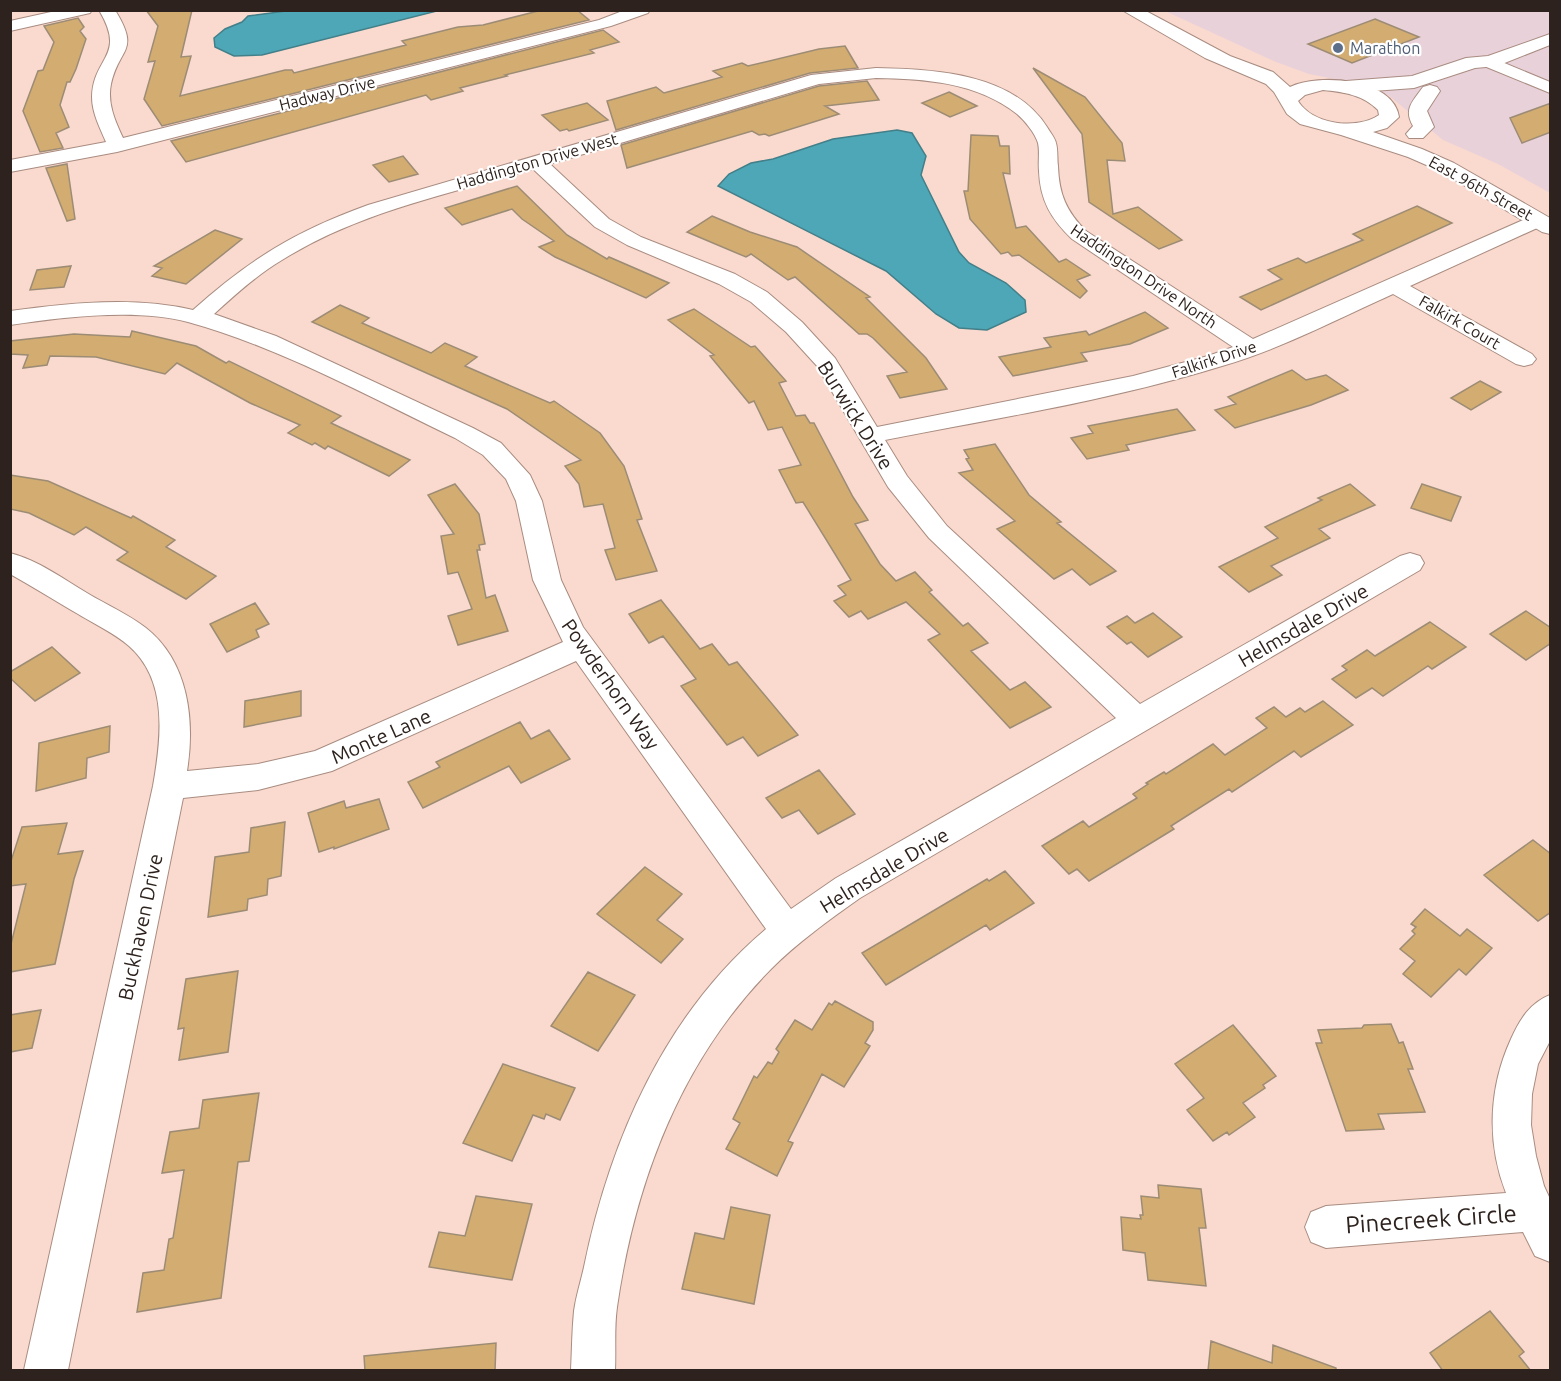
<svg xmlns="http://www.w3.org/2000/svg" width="1561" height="1381" viewBox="0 0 1561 1381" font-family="Ubuntu,sans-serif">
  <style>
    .commercial { fill: #e9d1da }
    .water { fill: #4da7b7; stroke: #437f89; stroke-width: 1.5 }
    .building { fill: #d2ac71; stroke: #9d8c75; stroke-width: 1.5 }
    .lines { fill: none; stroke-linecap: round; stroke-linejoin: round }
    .street-casing { stroke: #a98c81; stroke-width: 2 }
    .secondary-casing { stroke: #a98c81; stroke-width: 2 }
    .primary-casing { stroke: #a98c81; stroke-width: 2 }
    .street { fill: #fff; fill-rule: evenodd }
    .secondary { fill: #fff; fill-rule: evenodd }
    .primary { fill: #fff; fill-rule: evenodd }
    .service-dot { fill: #5c6f8a; stroke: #fff; stroke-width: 2 }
    .labels { text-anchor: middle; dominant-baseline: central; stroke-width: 4.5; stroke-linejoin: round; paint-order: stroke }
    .far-service-label { font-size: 16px; fill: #4e5e75; stroke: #fff; text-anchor: start }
    .far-street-label { font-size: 16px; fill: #2d221d; stroke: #fff }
    .street-label { font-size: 20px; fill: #2d221d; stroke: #fff }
    .near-street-label { font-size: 24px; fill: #2d221d; stroke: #fff }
  </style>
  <rect width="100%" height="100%" fill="#fadace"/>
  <path class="commercial" d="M1165,11H1550V193L1498,164L1443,140L1388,95L1344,81L1309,74L1276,62Z"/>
  <path class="water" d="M293,10H437V11L262,55L234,56L215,47L214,38L225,29L242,22L248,16Z
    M897,130L912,133L926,156L921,175L959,252L969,263L1006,283L1025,300L1026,312L987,330L959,328L936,314L886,271L718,186L729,174L751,163L773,159L833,139Z"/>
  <path class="building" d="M146,10H192L181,57L191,56L180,96L285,70H292L294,73L406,45L402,41L458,27L483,25L542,10H577L589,20L162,126L144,99L155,61L148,62L158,26Z
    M78,18L84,27L80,31L86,39L76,69L70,82H67L60,105L69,127L56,133L63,148L40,152L23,111L38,71L43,70L54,42L44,26Z
    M1375,19L1419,37L1352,63L1308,44Z
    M603,30L619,42L590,50L594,53L505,75L507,76L460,88L463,91L431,100L426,95L186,162L171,141Z
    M845,46L858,68L810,73L616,130L607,101L656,87L664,93L722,77L713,71L742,63L748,66L819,49Z
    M1033,68L1085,97L1122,143L1125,161L1107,160L1113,214L1138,207L1182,240L1159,249L1089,202L1082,134Z
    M867,81L879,100L825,106L839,114L769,136L765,134L759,135L752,131L627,168L621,145L819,86Z
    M949,92L977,106L950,117L922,103Z
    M587,103L608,120L569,131L567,129L560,131L542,115Z
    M1551,103V132L1522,143L1510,118Z
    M971,135L998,136L1000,146H1009L1010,174L1003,173L1016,228L1026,226L1059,262L1066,259L1090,275L1077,280L1087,291L1080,298L1019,255L1012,256L1008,252L1001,254L970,219L964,191H968Z
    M403,156L418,174L389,182L373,165Z
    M67,164L75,219L67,221L46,168Z
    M517,186L567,235L607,259L609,257L669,283L646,298L555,257L539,247L554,241L522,219L512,209L462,225L445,208Z
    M1417,206L1452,223L1261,310L1240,297L1282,279L1268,270L1298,258L1306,263L1363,240L1353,234Z
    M712,216L750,232L797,247L870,297L866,298L926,358L947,389L900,398L887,376L907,372L873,338L867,334H859L795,277L788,280L751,254L746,257L687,232Z
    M215,230L242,239L186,284L152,276L162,268L154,266Z
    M71,266L64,287L30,290L37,270Z
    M340,305L369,318L362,323L431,353L445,343L477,357L465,366L550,403L554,401L600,433L624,466L642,519L637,520L657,571L616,580L605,550L615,548L603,504L584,507L579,484L565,466L581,460L507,409L312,322Z
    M694,309L751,347L755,346L786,381L779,383L796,416L805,415L810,423H814L853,497L868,520L855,524L880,564L896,581L915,572L932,590L929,592L963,626L968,623L988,643L971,651L1010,690L1025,682L1051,707L1010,728L928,640L940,634L906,602L868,619L861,611L849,617L834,601L846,595L838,586L851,580L803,502L796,503L779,470L801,465L782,427L768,430L754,401L749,403L710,356L714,355L668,320Z
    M1145,312L1168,328L1130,344L1081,353L1087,361L1013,376L999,357L1051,347L1044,338L1086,331L1089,335Z
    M132,331L196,346L226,363L229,361L341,416L331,423L410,460L389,476L328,446L325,449L315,443L312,445L288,433L300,425L250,403L177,363L165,374L96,357L50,356L47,365L23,368L28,355L10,354V341L74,334L130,337Z
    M1292,370L1306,380L1326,375L1348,390L1311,405L1235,428L1215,410L1236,404L1228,397Z
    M1480,381L1501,392L1471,410L1451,398Z
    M1177,409L1195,430L1126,445L1129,450L1087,459L1071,438L1093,433L1088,426Z
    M995,444L1029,495L1061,522L1057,523L1116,571L1090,585L1072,569L1054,579L997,529L1015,521L959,473L973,470L966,459L969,458L964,450Z
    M10,475L48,481L131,518L133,516L175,540L166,547L216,576L186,599L117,560L128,552L86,527L74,535L29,513L10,509Z
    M455,484L479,514L485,544L479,545L480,550H477L486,598L495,595L508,631L458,645L448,616L472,609L458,572L448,574L441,536L454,534L428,495Z
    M1350,484L1375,505L1319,529L1330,538L1271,566L1282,575L1249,592L1219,567L1278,538L1265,527L1322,500L1318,498Z
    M1422,484L1461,497L1451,521L1411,508Z
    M661,600L700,649L712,644L729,665L737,662L798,735L758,756L743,737L727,745L681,686L696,679L663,636L649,643L629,614Z
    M255,603L269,624L256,630L259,637L227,652L210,624Z
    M1526,611L1551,628V643L1526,660L1490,634Z
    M1153,613L1182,637L1148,657L1131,642L1127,644L1107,627L1127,616L1135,623Z
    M1430,622L1466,647L1432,669L1428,666L1383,696L1372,688L1356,698L1332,679L1347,670L1342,666L1367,650L1375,656Z
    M52,647L80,673L35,701L10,678V672Z
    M301,691V716L244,727L245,701Z
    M1323,701L1353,725L1301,757L1294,751L1232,792L1229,789L1171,826L1174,829L1089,881L1077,869L1069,874L1042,846L1083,821L1089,827L1137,798L1133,794L1148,784L1146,783L1164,772L1166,774L1213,744L1225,755L1267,728L1256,718L1274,707L1286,717L1300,708L1305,712Z
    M520,722L531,739L549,730L570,759L521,783L509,766L423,808L408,782L440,767L436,762Z
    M110,726L109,752L87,758L86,778L36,791L39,743Z
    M819,770L855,814L818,834L799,810L782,818L766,798Z
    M379,799L389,829L334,849V847L319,852L308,813L344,801L346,808Z
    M285,822L281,876L268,879L267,895L248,899L247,910L208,917L215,857L249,852L251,828Z
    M67,823L58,854L83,851L74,879L55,964L10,972V948L26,884L10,886V864L22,827Z
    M1533,840L1551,854V912L1538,921L1484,875Z
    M645,867L682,894L657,920L683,939L661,963L597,914Z
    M1005,871L1034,903L990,930L986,925L886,985L862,953L987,879L989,881Z
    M1425,909L1460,936L1467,929L1492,948L1466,975L1459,969L1431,997L1403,974L1415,961L1400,949L1415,934L1412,931L1416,927L1411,924Z
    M238,971L228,1052L179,1060L184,1028L178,1029L186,979Z
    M588,972L635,995L598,1051L551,1026Z
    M835,1001L873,1022V1030L865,1043L870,1046L844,1087L822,1074L788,1141L793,1143L777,1176L726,1149L740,1123L733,1119L754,1076L757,1078L768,1062L772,1064L779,1052L776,1049L795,1020L812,1030L829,1003L832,1005Z
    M41,1010L32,1048L10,1052V1015Z
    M1391,1024L1399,1043L1403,1042L1413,1069H1408L1425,1112L1378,1114L1384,1129L1346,1131L1316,1043H1322L1318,1030L1362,1028L1364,1025Z
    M1233,1025L1276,1076L1263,1085L1265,1088L1243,1103L1255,1117L1229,1135L1227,1132L1213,1141L1187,1110L1204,1098L1175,1064Z
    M503,1064L575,1088L560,1120L546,1114L544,1119L533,1115L512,1161L463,1143Z
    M259,1093L249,1161L238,1162L221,1298L137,1312L143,1273L164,1270L169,1239L173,1238L184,1170L162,1173L170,1132L199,1128L203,1100Z
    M1158,1185L1201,1189L1206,1228H1199L1206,1286L1148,1280L1145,1253L1123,1250L1121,1217L1141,1219L1140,1215H1143L1141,1196L1159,1198Z
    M476,1196L532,1204L512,1280L429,1267L439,1232L465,1236Z
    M731,1207L770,1215L754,1304L682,1289L695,1233L724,1239Z
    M1490,1311L1524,1352L1519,1356L1531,1371H1443L1430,1353Z
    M1211,1341L1272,1363L1273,1345L1336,1368V1371H1208Z
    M496,1343L495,1371H365L364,1356Z"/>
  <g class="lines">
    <defs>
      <path id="street" d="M60,10H92L90,13L10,31V21Z
        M99,10H115C141,52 119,47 111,84C107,103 115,121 123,138L599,20L625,10H650L648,13L611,26L117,152L10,172V160L106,142C100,128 92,113 92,97C93,56 127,57 99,10Z
        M1490,57L1550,82V93L1484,66L1482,62L1484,58Z
        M876,68C934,69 1013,73 1047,127C1050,132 1055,138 1056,143C1058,150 1057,159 1058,166C1059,194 1066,211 1086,231L1253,339L1532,216H1546L1549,220L1546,224L1410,286L1532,354L1536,359L1532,364L1524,366L1516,364L1393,294C1337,319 1281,349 1222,366C1112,400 998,418 885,440L907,476L947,526L1140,704L1400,556L1410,553L1420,556L1424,563L1420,570L860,898C829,920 798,942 771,969C681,1060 635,1182 617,1307C614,1328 616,1349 615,1370H571C572,1350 572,1331 574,1311C576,1296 581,1281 584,1267C610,1140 665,1014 766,929L576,661L332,771L258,790L183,798L68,1370H24L153,786C161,740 169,681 129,646C114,633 96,625 78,614C55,601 34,587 10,574V553C38,560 63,579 87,593C107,605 128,614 146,628C189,662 195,721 187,771L258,764L315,751L563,642L533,580L516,501L506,479L483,455L455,438C369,397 279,347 188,322C137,308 63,317 10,325V311C70,303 134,296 193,310C250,259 296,231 368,205L811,75ZM876,78C926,79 976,82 1017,114C1025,121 1035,133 1038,143C1040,152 1038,162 1039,171C1040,200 1051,219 1072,239L1233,347L1208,356L1133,376L877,427L835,358L802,322L767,292L735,274L641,237L609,219L550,164L819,84ZM533,169L595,227L627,245L719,284L751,302L786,332L817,366L888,487L929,538L1116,718L836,878L791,909L583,627L561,580L542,501L530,475L501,443L473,428L276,336L214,314C236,294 257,275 282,260C358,212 449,194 533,169Z
        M1550,995V1041L1538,1064L1532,1094L1531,1125L1536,1156L1544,1186L1550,1199V1262L1535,1256L1523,1232L1326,1248L1311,1242L1305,1227L1311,1212L1326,1206L1506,1193C1486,1142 1489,1087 1511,1039C1520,1019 1530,1003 1550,995Z"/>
      <path id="secondary" d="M1550,34V45L1497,66L1475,68L1414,88L1346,93L1339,91L1336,87L1339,83L1346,81L1412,76L1466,58L1488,56Z"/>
      <path id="primary" d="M1122,10H1144L1230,56L1273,72L1290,87C1318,73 1394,78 1399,117L1387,128L1373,132L1422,149L1454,163L1550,218V234L1542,232L1440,171L1408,157L1341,135L1300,124L1287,114L1274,92L1266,84L1205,58ZM1323,90C1344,92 1363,95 1378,110L1379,115C1357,130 1313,125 1298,101L1305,95Z
        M1430,85L1437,87L1440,91L1427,111L1434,127L1423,138H1409L1406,134L1413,126C1403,109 1413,101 1423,87Z"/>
    </defs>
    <use href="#street" class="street-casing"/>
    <use href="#secondary" class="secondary-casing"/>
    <use href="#primary" class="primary-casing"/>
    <use href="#street" class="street"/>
    <use href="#secondary" class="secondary"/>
    <use href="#primary" class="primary"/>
  </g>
  <circle class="service-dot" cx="1338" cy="48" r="6"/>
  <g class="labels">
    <g class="far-service-label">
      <text x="1350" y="48">Marathon</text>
    </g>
    <g class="far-street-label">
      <text transform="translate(327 93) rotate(-14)">Hadway Drive</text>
      <text transform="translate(537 161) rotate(-16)">Haddington Drive West</text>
      <text transform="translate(1481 188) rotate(29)">East 96th Street</text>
      <text transform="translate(1144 276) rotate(34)">Haddington Drive North</text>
      <text transform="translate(1460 322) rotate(30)">Falkirk Court</text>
      <text transform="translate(1214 359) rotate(-18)">Falkirk Drive</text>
    </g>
    <g class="street-label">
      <text transform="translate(856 415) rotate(58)">Burwick Drive</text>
      <text transform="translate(1303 625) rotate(-30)">Helmsdale Drive</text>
      <text transform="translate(611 684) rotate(55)">Powderhorn Way</text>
      <text transform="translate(381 736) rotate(-24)">Monte Lane</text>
      <text transform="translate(884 870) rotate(-31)">Helmsdale Drive</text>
      <text transform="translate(140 927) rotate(-78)">Buckhaven Drive</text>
    </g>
    <g class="near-street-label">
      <text transform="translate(1431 1219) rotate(-4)">Pinecreek Circle</text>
    </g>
  </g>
  <rect width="1561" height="1381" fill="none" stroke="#2d221d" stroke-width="24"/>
</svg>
